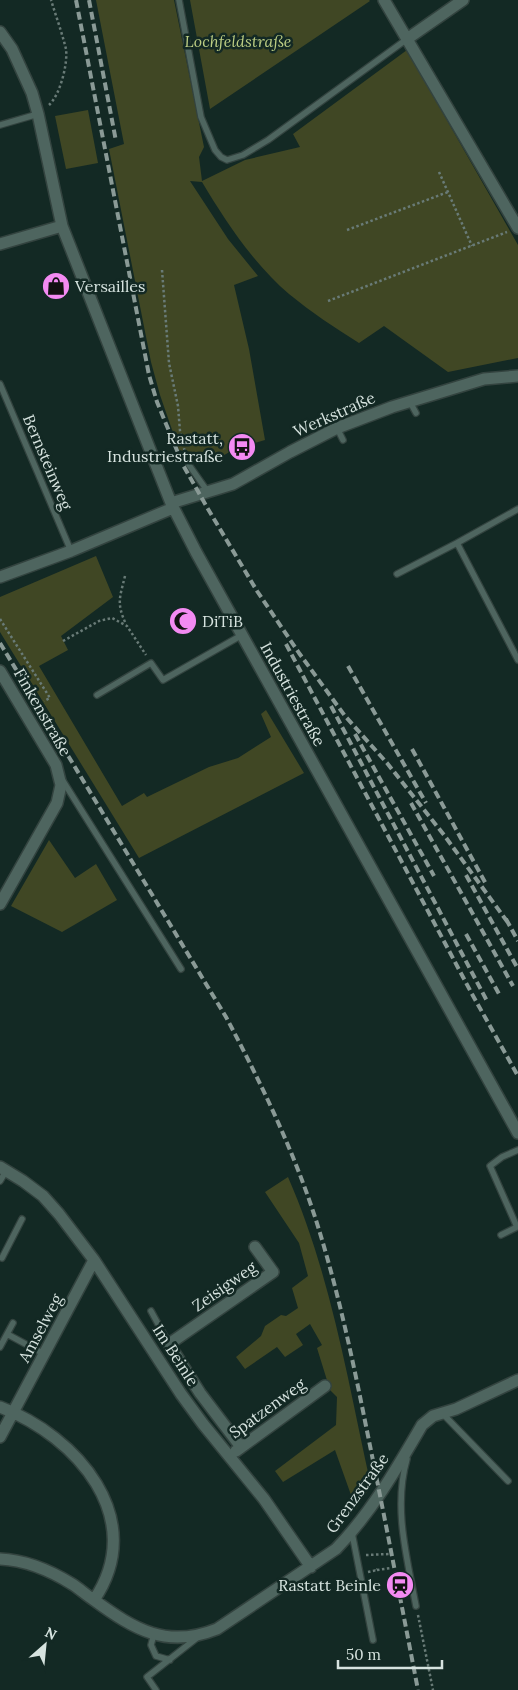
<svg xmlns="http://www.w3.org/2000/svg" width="518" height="1690" viewBox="0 0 518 1690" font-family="Lora,serif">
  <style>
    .green { fill: #404724 }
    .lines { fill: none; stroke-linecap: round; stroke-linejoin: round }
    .lane-casing { stroke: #33433f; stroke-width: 8 }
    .street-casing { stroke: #33433f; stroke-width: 14 }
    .path { stroke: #697b77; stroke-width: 2.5; stroke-dasharray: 2.5 2.5; stroke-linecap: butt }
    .lane { stroke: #4e655f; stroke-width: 5.5 }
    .street { stroke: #4e655f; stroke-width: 11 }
    .rail { stroke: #8a9a96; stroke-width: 4; stroke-dasharray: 8 4; stroke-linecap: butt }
    .labels { text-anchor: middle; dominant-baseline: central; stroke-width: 5; stroke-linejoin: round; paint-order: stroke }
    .park-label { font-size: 16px; font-style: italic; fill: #bccd83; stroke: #132924 }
    .poi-label { font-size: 16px; fill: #d6e3df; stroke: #132924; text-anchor: start }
    .street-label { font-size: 16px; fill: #d6e3df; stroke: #132924 }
  </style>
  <rect width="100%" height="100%" fill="#132924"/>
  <path class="green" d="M96,0H174L204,147L199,157L202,181L245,160L300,147L293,134L407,50L518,245V358L448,372L384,326L359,343C335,328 311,312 289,294C253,263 226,222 202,182L190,181L228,239L258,276L234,285L249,349L265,440L235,449L217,459L202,461L189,452L179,450L160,395L151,362L109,149L124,144Z
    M190,0H369L370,1L210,109Z
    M88,110L98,163L66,169L55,116Z
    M96,556L113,597L61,636L68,650L39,666L122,806L144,793L147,797L209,767L238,758L271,737L261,714L266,710L304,773L139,858L0,632V597Z
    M49,840L75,878L96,864L117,900L62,932L11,906Z
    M288,1177C331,1275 348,1382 371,1486L356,1509L335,1450L283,1482L275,1471L336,1425L337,1397L330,1390L317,1348L322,1345L310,1324L296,1334L303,1345L285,1357L277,1347L245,1369L236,1357L261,1336L265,1326L281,1315L286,1316L298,1308L292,1288L308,1276L299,1243L265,1192Z"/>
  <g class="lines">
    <defs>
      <path id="lane" d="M179,0L201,117L215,150L221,157L227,160L243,155L268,140L407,39
        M0,125L38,114
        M0,384L71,551
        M410,402L416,413
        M337,428L343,440
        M189,465L208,492
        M457,543L518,509
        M397,574L457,543L518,660
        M97,695L151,663L163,680L242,635
        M63,781L181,969
        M0,1181L6,1171
        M501,1235L517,1227L490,1166L502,1157L518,1150
        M2,1258L22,1219
        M151,1311L169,1344
        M13,1323L7,1334L44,1354
        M0,1347L7,1334
        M442,1413L508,1481
        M407,1459C393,1507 407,1558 416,1606
        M352,1533L373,1640
        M154,1634L151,1645L156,1656L170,1660
        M156,1690L147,1677L198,1637"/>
      <path id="street" d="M384,0L518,228
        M0,32L12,49L32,93L38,114L62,226L171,503L196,552L518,1133
        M407,39L463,0
        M0,244L62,226
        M171,503L233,484L290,452L337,428L392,407L484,379L518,376
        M0,577L71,551L173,508
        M0,671L56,765L61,785L57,803L0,904
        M0,1167L23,1181L43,1196L59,1214L94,1260L181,1394L203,1424L264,1499L311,1567
        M0,1407C77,1436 149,1519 94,1600
        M0,1437L94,1260
        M241,1447L200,1393L169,1344L273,1272L255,1247
        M236,1451L325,1386
        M0,1559C25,1560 51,1571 72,1584C80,1589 86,1595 94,1600C135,1630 167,1649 217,1629L336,1549C371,1513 397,1468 422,1425L433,1416L456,1409L518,1380"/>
    </defs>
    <use href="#lane" class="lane-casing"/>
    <use href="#street" class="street-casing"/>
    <path class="path" d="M49,105C60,95 68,64 66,49C62,33 56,16 51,0
      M439,172L472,246
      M347,230L448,192
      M162,270L169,363L178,406L180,431L186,457
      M328,301L507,232
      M125,576C120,597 116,603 126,624
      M0,619L50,698L44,701
      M63,641L99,621L112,618L127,626L146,655
      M366,1555L389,1554
      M377,1570L391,1568
      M368,1572L377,1570L376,1569
      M418,1615L433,1690"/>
    <use href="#lane" class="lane"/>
    <use href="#street" class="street"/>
    <path class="rail" d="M76,0L149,375L157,402L183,465L208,509L257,591L299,653L345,716L387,763L444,835L509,924
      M89,0L116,141
      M0,643L226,1017C260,1081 292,1147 315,1217C337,1286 352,1356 366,1426C384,1514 401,1602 418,1690
      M286,644L472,994L518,1076
      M348,666L426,803
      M331,706L487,1001
      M355,734L434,876
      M412,749L486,884
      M411,803L513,986
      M466,875L518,969
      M506,919L518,941
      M466,934L499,994"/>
  </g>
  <defs>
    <symbol id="shop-disc" viewBox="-11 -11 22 22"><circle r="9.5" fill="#f38af2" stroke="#132924"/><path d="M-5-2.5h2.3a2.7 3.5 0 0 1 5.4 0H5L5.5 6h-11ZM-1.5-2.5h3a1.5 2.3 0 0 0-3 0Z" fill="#111"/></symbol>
    <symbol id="bus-disc" viewBox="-11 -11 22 22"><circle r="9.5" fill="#f38af2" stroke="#132924"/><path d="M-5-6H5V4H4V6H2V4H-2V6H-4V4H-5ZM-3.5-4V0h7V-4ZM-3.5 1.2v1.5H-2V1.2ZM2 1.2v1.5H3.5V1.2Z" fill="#111"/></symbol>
    <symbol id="mosque-disc" viewBox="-11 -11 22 22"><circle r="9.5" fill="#f38af2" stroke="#132924"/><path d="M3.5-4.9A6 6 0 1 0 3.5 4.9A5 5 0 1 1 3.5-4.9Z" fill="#111"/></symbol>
    <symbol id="station-disc" viewBox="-11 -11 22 22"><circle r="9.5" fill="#f38af2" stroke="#132924"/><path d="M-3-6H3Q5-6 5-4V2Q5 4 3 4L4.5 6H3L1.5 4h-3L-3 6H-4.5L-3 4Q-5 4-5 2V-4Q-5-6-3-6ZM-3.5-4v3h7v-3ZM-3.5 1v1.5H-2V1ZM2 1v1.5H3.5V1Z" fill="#111"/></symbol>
  </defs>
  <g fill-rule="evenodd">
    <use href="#shop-disc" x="40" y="270" width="32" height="32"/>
    <use href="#bus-disc" x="226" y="431" width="32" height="32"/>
    <use href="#mosque-disc" x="167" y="605" width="32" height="32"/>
    <use href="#station-disc" x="384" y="1569" width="32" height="32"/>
  </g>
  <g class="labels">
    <g class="park-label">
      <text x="238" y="41">Lochfeldstraße</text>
    </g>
    <g class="poi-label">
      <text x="75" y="286">Versailles</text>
      <text x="223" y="438" text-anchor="end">Rastatt,<tspan x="223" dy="18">Industriestraße</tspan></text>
      <text x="202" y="621">DiTiB</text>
      <text x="381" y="1585" text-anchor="end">Rastatt Beinle</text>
    </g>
    <g class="street-label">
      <text transform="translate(334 414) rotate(-24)">Werkstraße</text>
      <text transform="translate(48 462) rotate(67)">Bernsteinweg</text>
      <text transform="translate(293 694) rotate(61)">Industriestraße</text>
      <text transform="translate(43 712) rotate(60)">Finkenstraße</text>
      <text transform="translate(224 1286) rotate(-35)">Zeisigweg</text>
      <text transform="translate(40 1328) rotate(-62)">Amselweg</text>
      <text transform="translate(176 1355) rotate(57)">Im Beinle</text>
      <text transform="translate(267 1408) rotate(-36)">Spatzenweg</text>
      <text transform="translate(357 1493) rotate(-54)">Grenzstraße</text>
    </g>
  </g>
  <g transform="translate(45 1645) rotate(27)" stroke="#132924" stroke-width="4" paint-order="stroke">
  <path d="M0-4L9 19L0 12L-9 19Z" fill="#d6e3df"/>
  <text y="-8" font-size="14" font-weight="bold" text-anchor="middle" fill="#d6e3df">N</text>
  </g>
  <path d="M338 1660v8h104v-8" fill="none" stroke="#d6e3df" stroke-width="2.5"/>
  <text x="346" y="1660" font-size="15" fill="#d6e3df" stroke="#132924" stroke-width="4" paint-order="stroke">50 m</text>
</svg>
